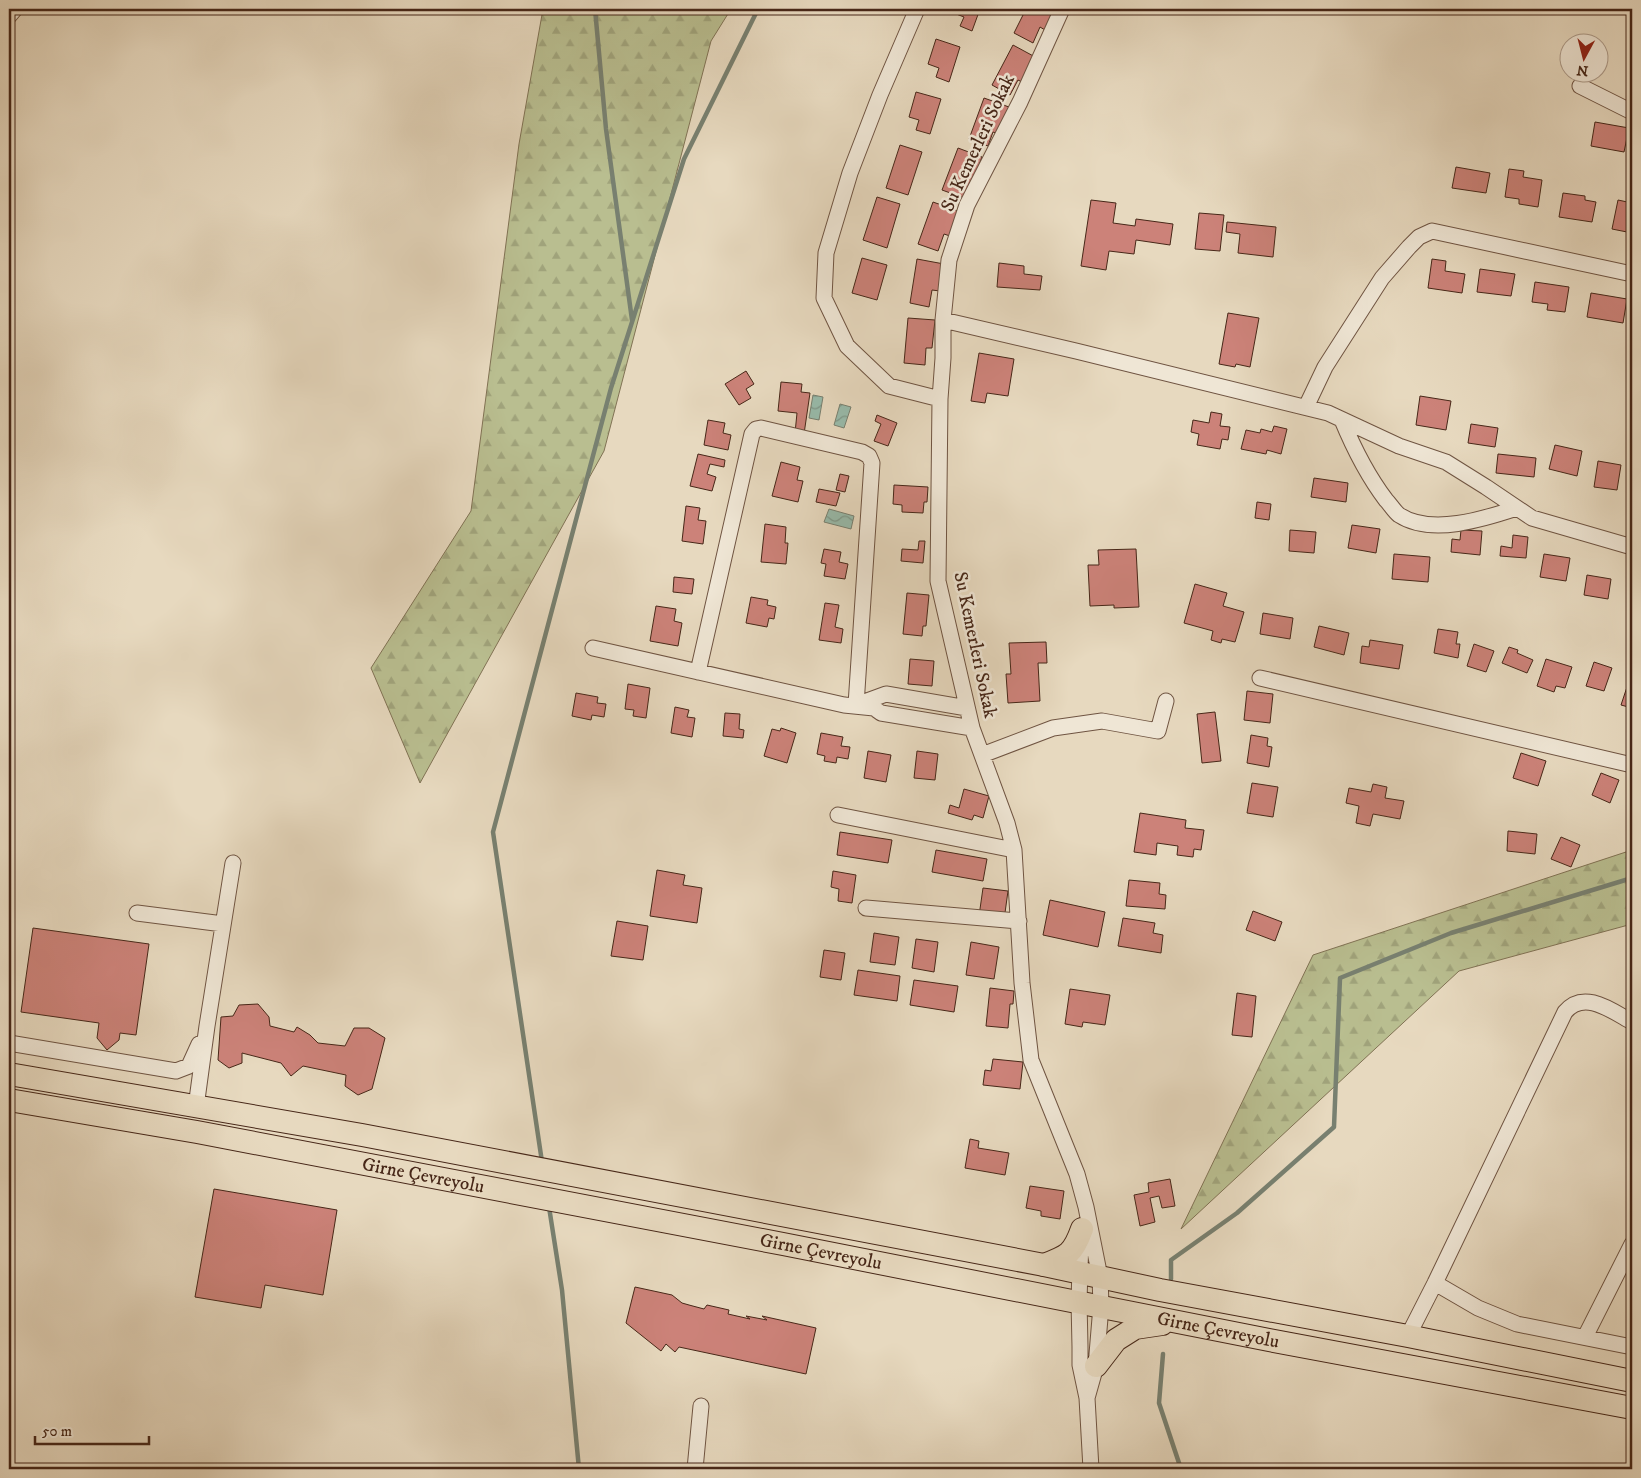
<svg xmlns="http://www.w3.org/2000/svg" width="1641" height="1478" viewBox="0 0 1641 1478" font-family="'IM FELL DW Pica',serif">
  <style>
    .forest { fill: url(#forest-firs); stroke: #807254 }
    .water { fill: url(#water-waves); stroke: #788070 }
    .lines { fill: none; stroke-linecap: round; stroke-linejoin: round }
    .stream { stroke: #788070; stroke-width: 4.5 }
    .building { fill: #cc8279; stroke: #472718 }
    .minor-casing { stroke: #6f5442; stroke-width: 17 }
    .highway-casing { stroke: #472718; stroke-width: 24 }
    .minor { stroke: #efe6d5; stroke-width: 15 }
    .highway { stroke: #e7d9bf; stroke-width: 22 }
    .labels { text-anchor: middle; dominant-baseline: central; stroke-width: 5; stroke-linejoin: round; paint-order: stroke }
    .street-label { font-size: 19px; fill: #472718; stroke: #efe6d5 }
  </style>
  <defs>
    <pattern id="forest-firs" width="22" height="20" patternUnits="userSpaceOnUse" patternTransform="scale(1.25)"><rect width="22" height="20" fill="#b9be90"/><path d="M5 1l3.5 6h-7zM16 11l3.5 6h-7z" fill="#a0a37b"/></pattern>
    <pattern id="water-waves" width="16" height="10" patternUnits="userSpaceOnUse" patternTransform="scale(1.25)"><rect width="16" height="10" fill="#98bbab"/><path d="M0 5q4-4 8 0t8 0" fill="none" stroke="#7e988a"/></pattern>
  </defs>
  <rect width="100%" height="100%" fill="#e7d9bf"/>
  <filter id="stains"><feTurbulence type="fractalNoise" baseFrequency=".004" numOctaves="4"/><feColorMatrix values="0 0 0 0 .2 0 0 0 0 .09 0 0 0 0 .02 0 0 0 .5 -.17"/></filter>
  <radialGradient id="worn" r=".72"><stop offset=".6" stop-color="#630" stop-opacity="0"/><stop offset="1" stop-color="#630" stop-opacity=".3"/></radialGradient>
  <path class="forest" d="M543,9H731L711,41L604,451L420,783L371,668L471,511L519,144Z
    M1632,850V924L1459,971L1181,1229L1313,955Z"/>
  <path class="water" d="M813,395L823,397L819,420L809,418Z
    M840,404L851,407L844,428L834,425Z
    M829,509L854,516L851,529L824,522Z"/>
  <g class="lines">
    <path class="stream" d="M595,9L606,129L632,320
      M542,1162L493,832L611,388L684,159L758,9
      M549,1207L562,1290L579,1469
      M1171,1279V1260L1237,1213L1334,1127L1340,978L1451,933L1632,878
      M1163,1354L1159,1403L1181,1469"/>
  </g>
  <path class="building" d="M953,9H980L972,31L960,26L964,17L951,12Z
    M1026,9H1052L1055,10L1045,30L1040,27L1033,43L1014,33Z
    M936,39L960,47L949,82L936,77L939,68L928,64Z
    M1013,45L1037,58L1024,83L1018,80L1010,95L992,85Z
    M916,92L941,99L930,134L916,130L919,120L909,117Z
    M984,98L1009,107L999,134L993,132L988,146L969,139Z
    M1595,122L1629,128L1624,152L1591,146Z
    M900,145L922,152L908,195L886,188Z
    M958,148L982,157L967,199L942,190Z
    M1456,167L1490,173L1486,193L1452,188Z
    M1509,169L1524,171L1523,177L1542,180L1538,207L1519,204V199L1505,197Z
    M1563,193L1585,196V200L1596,202L1592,222L1559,217Z
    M877,197L900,204L887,248L863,240Z
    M1091,200L1116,203L1113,223L1135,226L1136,219L1173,224L1170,245L1136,240L1134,254L1109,251L1106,270L1081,266Z
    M1618,200L1632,203V233L1612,229Z
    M933,202L958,211L950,236L944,234L938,251L918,244Z
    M1199,213L1224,215L1220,251L1195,249Z
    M1227,222L1276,227L1273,257L1238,253L1240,234L1226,232Z
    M862,258L887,265L877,300L852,293Z
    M917,259L944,264L940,291L932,290L929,307L910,303Z
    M1432,259L1446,261L1445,271L1465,274L1462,293L1428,288Z
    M999,263L1024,266V274L1042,276L1040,290L997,287Z
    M1480,269L1515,274L1511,296L1477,292Z
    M1535,282L1569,287L1565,312L1547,310L1548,304L1532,302Z
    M1591,293L1627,299L1623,323L1587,317Z
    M1228,313L1259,318L1250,367L1236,364L1235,367L1219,364Z
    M908,318L935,320L932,348H926L925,365L904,363Z
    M979,353L1014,359L1008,396L987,393L985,403L971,401Z
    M746,371L754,384L746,389L751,398L739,405L725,384Z
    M781,382L802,384L801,392L810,393L804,434L795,433L797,413L778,411Z
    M1420,396L1451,401L1446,430L1416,425Z
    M1211,412L1222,414L1220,426L1230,427L1228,440L1222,439L1220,449L1197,445L1199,434L1191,432L1193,420L1209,423Z
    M877,415L897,423L888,446L874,441L881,424L875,421Z
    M708,420L725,423L723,433L731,435L728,450L704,445Z
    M1471,424L1498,428L1495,447L1468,443Z
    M1274,426L1287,429L1281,454L1267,450L1266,454L1241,449L1246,430L1260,433L1261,429L1272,432Z
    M1555,445L1582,451L1577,476L1549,469Z
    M698,454L725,460L724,467L710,464L707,474L716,477L712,491L690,486Z
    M1498,454L1536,458L1534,477L1496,473Z
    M1598,461L1621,465L1617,490L1594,487Z
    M781,462L800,467L797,480L803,481L798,502L772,496Z
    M1630,468L1632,469V487L1628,486Z
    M840,474L849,476L845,492L836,490Z
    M1314,478L1348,483L1346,502L1311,497Z
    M894,485L928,487L927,502H924L923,513L902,512V505L893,504Z
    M819,489L840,493L836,506L816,502Z
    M1257,502L1271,504L1269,520L1255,518Z
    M686,506L700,508L698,520L706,521L703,544L682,541Z
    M765,524L786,527L785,543H788L786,564L761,562Z
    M1352,525L1380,529L1376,553L1348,548Z
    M1290,530L1316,532L1314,553L1289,551Z
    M1461,530L1482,531L1480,555L1451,552L1452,539L1460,540Z
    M1513,535L1528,537L1526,558L1500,556L1501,546L1512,548Z
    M919,541H925L923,563L901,561L902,549L918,550Z
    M824,549L841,552L839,562L848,564L845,579L824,576L826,564L821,563Z
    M1136,549L1139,607L1114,608V605L1090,606L1088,565H1099L1098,550Z
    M1394,554L1430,557L1428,582L1392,579Z
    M1544,554L1570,558L1566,581L1540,577Z
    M1587,575L1611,579L1608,599L1584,595Z
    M674,577L694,579L692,594L673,592Z
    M1195,584L1227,593L1223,606L1244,612L1235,642L1222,639L1221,643L1211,640L1213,631L1184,623Z
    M907,593L929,595L926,626H923L922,636L903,634Z
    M751,597L768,600L767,605L776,607L774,619L769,618L767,627L746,623Z
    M825,603L839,605L835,627L843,629L841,643L819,640Z
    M656,606L676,609L674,621L682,623L678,646L650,641Z
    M1263,613L1293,618L1290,639L1260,634Z
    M1319,626L1349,633L1344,655L1314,647Z
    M1438,629L1458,632L1456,644H1460L1458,658L1434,653Z
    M1370,640L1403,645L1399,669L1360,663L1362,646L1369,647Z
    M1046,642L1047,663H1038L1040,701L1008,703L1006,674H1011L1009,643Z
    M1474,644L1494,651L1486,672L1467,666Z
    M1509,647L1518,650L1517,653L1533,660L1527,673L1502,663Z
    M910,659L934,661L932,686L908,684Z
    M1546,659L1572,667L1565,688L1556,686L1554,692L1537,686Z
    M1594,662L1612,668L1604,691L1586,686Z
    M1629,681L1632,682V708L1621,705Z
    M628,684L650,688L646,718L633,716L634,710L625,709Z
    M1247,691L1273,694L1270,723L1244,720Z
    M576,693L598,697L597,703L606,704L604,717L592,715L591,720L572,716Z
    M675,707L689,710L687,717L695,718L692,737L671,733Z
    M1215,712L1221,761L1202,763L1197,714Z
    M725,713L740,714L739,729L744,730L743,738L723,736Z
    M781,728L796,733L787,763L764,756L772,729L780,731Z
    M821,733L843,737L841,746L850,747L848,759L837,757L836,763L824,761L825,756L817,754Z
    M1251,735L1268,738L1267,746L1272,747L1269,767L1247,763Z
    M868,751L891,755L886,782L864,778Z
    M917,751L938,754L935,780L914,778Z
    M1521,753L1546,761L1538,786L1513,778Z
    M1601,773L1619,780L1610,803L1592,795Z
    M1252,783L1278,787L1273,817L1247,813Z
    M1373,784L1387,787L1385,798L1404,801L1400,819L1373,814L1370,826L1356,823L1359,806L1346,803L1349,788L1371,792Z
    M964,789L989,796L983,818L974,815L972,820L948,813L950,805L959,808Z
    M1140,813L1186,820L1185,828L1204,830L1201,850L1194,849L1193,857L1177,855L1178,846L1157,843L1156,855L1134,852Z
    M1508,831L1537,834L1535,854L1507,851Z
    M840,832L892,840L888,863L837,855Z
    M1561,837L1580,845L1571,867L1551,859Z
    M936,850L987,859L983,881L932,872Z
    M657,870L685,875L683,885L702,888L697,923L650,916Z
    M833,871L856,875L852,903L838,901L839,889L831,887Z
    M1129,880L1160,883L1159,894L1166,895L1165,909L1126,906Z
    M983,888L1008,891L1004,920L979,916Z
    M1050,900L1105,912L1098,947L1043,935Z
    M1253,911L1282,922L1275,941L1246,930Z
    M1123,918L1155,923L1153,933L1163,935L1161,953L1118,946Z
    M617,921L648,926L643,960L611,956Z
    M33,928L149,944L136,1035L120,1033L119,1040L107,1050L97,1038L99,1023L21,1012Z
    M874,933L899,937L895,965L870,962Z
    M916,939L938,942L934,972L912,968Z
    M971,942L999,947L994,979L966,975Z
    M824,950L845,953L841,980L820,977Z
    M858,970L900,976L897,1001L854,995Z
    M914,980L958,986L954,1012L910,1005Z
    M990,988L1014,991L1013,1004H1010L1008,1028L986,1026Z
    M1070,989L1110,995L1105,1025L1083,1022L1082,1027L1065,1024Z
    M1237,993L1256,996L1252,1037L1232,1035Z
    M258,1004L269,1017L270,1026L294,1032L297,1027L310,1035L318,1043L345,1046L354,1028H369L385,1038L372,1089L358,1095L345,1086L346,1075L303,1066L291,1076L281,1063L242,1053V1063L229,1068L218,1060L221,1017L233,1016L239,1005Z
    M993,1059L1023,1062L1020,1089L983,1085L985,1070L991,1071Z
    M970,1139L979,1141L978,1148L1009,1153L1005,1175L965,1168Z
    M1170,1179L1175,1206L1162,1208L1159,1196L1150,1198L1155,1222L1140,1226L1134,1195L1149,1192L1148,1183Z
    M1030,1186L1064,1191L1060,1219L1041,1216V1211L1026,1208Z
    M214,1189L337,1210L323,1295L265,1285L261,1308L195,1297Z
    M635,1287L672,1295L682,1303L689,1305L704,1309L707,1305L729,1310L728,1314L750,1319L746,1316L767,1320L762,1316L816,1328L806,1374L679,1347L675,1352L666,1344L661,1351L626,1323Z"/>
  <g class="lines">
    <defs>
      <path id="minor" d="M917,9L880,95L850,173L826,253L824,298L847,346L889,386L940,399
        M1062,9L1020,102L967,205L949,260L943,320V358L940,399L938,581L972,728L1007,823L1014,850L1022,983L1031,1060L1077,1174L1086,1207L1100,1277L1101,1306L1096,1366L1087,1398
        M9,16L15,9
        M1580,86L1632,112
        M943,320L1076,351L1328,413L1399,446L1446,462L1486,487L1532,518L1632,547
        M1306,407L1325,367L1382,278L1409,247L1419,237L1432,231L1632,274
        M1342,420C1354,449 1367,475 1386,500C1390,504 1394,511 1399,515C1431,536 1484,519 1517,508
        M593,648L844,705L874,708L881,713L972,728
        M698,672L752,434L756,429L761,428L862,452L869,456L872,463L856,705L886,694L967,708
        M1260,678L1632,765
        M982,755L1053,728L1102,721L1158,731L1166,701
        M838,815L1014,850
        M866,908L1019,921
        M137,913L223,924
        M9,1043L176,1071L189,1066L199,1044
        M196,1107L207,1026L233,863
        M1081,1238L1079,1301L1080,1347V1365L1087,1398L1091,1469
        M1435,1283L1478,1308L1517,1324L1632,1347
        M1408,1336L1435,1283L1565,1012C1584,989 1612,1011 1632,1022
        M1585,1337L1632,1244
        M695,1469L701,1406"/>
      <g id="highway">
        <path d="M9,1074L362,1135L1044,1265L1160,1290L1408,1336L1632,1381"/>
        <path id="s1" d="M9,1100L197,1132L783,1244L1269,1340L1632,1408"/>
        <path d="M1044,1265C1068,1256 1073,1254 1082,1229"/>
        <path d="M1096,1366L1116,1340L1135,1328L1162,1324"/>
      </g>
    </defs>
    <use href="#minor" class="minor-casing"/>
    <use href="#highway" class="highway-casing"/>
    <use href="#minor" class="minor"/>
    <use href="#highway" class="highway"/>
  </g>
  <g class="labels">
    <g class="street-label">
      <text transform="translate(978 143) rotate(-65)">Su Kemerleri Sokak</text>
      <text transform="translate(975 645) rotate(78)">Su Kemerleri Sokak</text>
      <text stroke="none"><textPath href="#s1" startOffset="421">Girne Çevreyolu</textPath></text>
      <text stroke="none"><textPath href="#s1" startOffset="826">Girne Çevreyolu</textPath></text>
      <text stroke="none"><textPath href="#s1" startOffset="1231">Girne Çevreyolu</textPath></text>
    </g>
  </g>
  <rect width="1641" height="1478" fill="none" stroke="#e7d9bf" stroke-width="30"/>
  <rect x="10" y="10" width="1621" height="1458" fill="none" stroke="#472718" stroke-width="2.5"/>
  <rect x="15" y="15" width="1611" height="1448" fill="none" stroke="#472718"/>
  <g transform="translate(1584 58) rotate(187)"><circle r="24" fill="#efe6d5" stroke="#ac9a89"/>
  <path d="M0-4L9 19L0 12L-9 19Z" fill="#8f2418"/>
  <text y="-8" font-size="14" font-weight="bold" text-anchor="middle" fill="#472718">N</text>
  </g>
  <path d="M35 1436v8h114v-8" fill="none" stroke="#472718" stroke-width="2.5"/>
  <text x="42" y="1436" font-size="15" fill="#472718" stroke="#efe6d5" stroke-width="4" paint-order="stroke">50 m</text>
  <rect width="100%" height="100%" filter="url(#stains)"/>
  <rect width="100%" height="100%" fill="url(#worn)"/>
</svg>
